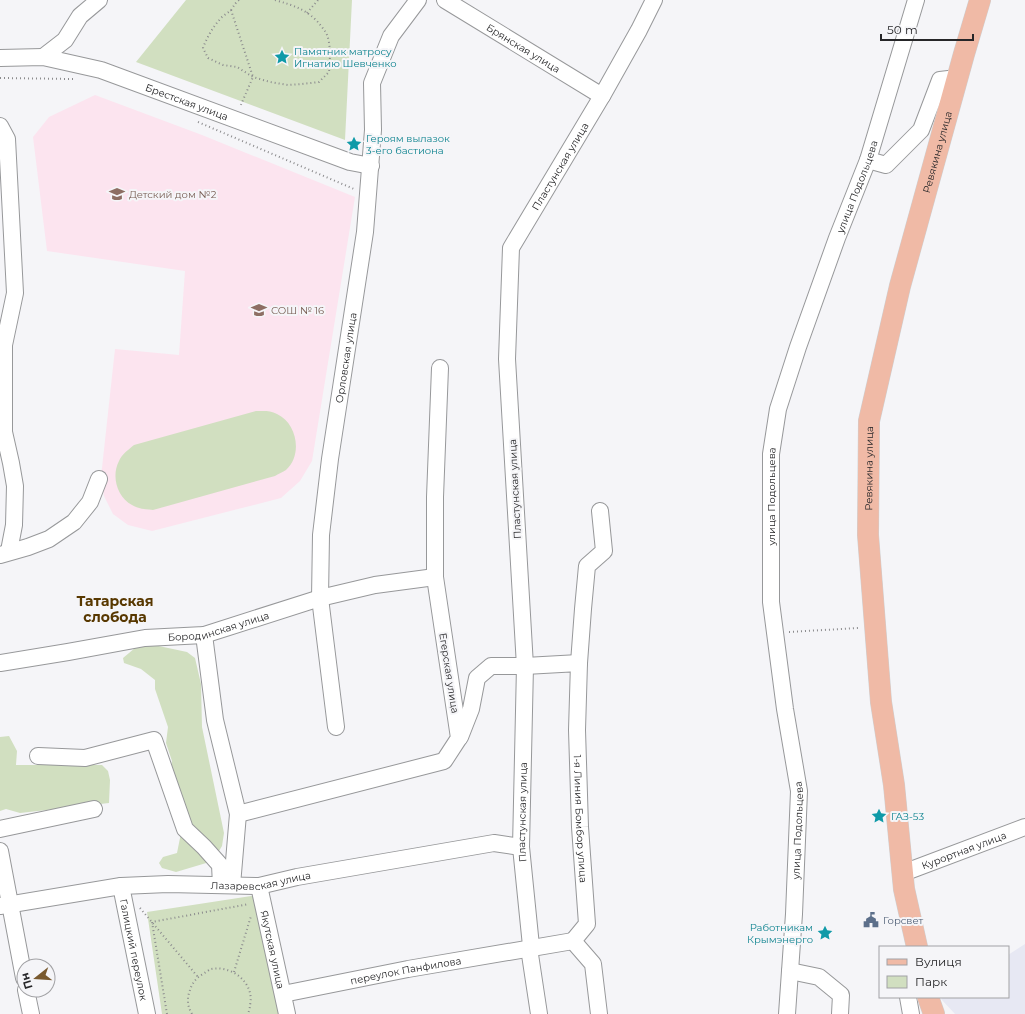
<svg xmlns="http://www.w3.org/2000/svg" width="1025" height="1014" viewBox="0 0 1025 1014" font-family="Montserrat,sans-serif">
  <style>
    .built { fill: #e7e8f3 }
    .education { fill: #fce4ef }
    .green { fill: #d1dfc0 }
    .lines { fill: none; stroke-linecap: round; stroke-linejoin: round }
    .minor-casing { stroke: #97989a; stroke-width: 18 }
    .major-casing { stroke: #cfcfd0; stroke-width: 22 }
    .path { stroke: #8b8b8d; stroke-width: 2; stroke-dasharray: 1 3; stroke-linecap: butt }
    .minor { stroke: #fff; stroke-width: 16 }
    .major { stroke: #f0baa6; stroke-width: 21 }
    .labels { text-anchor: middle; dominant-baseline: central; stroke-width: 4; stroke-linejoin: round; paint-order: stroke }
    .street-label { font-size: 10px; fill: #262628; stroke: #f5f5f8 }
    .culture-label { font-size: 10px; fill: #0d838f; stroke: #f5f5f8; text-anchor: start }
    .education-label { font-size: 10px; fill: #785e54; stroke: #f5f5f8; text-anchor: start }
    .service-label { font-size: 10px; fill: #4e5e75; stroke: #f5f5f8; text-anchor: start }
    .district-label { font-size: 14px; font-weight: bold; fill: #583800; stroke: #f5f5f8 }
  </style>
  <rect width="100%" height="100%" fill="#f5f5f8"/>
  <path class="built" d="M1025,944V1014H955L941,999L944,997H1008V955Z"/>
  <path class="education" d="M95,95L202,135L355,197L312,461L300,481L281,498L152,531L128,525L113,514L104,496L101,477L115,349L179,355L185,271L47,251L33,137L49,117Z"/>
  <path class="green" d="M186,0H352L345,140L136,62Z
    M256,411C263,411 270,410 277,414C297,423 303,455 286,470C283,472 278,474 275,476L153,510C145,509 138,509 132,505C117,497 111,476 119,461C122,454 128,450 134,445Z
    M154,645L187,652L195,658L201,684L202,727L224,833L222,846L213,861L176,872L162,868L159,863L163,857L177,853L181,833L168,784L172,761L166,743L168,727L155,689V680L141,669L124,663L123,658L135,648Z
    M9,736L17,751L16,765H102L108,771L110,780L109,803L20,813L6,809L0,811V737Z
    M264,894L283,1014H162L147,912Z"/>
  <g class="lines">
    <defs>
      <g id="minor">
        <path id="s1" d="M445,0L602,96"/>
        <path d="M43,57L65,40L80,16L99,0"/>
        <path id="s2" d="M0,58L43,57L101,70L350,162L371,166"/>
        <path d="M0,126L7,139L15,293L4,345V432L11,463L15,486L14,525L9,551"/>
        <path d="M868,160L886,165L921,130L940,80L957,78"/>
        <path d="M0,555L28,547L49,539L74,522L90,502L99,479"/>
        <path d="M204,635L215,720L238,814L232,885"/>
        <path id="s3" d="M0,663L68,652L145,638L204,635L320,598L375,585L435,577"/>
        <path d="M579,663L583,609L587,566L604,551L600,511"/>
        <path id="s4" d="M336,727L320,598L321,535L330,459L365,232L373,130L372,83L391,36L418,0"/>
        <path id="s5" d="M460,737L471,709L477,678L491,666H525L579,663L577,730L580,827L587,924L573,941L593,964L599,1014"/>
        <path d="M38,756L85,758L154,740L185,829L204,847L220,865L221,885"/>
        <path d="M238,814L444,761L459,738L435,577V497L440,368"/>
        <path d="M0,829L94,809"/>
        <path d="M0,851L24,978"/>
        <path id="s6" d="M903,873L1025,827"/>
        <path id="s7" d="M121,886L147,1014"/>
        <path id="s8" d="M259,886L287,1014"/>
        <path id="s9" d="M0,906L121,886L168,884L259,886L297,877L494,843L521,847"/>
        <path d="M790,971L819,977L841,995L840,1014"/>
        <path d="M26,990L31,1014"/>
        <path id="s10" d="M283,994L408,969L573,941"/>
        <path d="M908,997L911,1014"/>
        <path id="s11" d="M539,1014L529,948L531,946L521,847L525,666L507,359L511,248L602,96L639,30L654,0"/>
        <path id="s12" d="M787,1014L794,914L799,791L785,709L771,602V454L778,409L798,347L837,238L868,160L916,0"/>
      </g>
      <g id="major">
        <path id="s13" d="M917,947L904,889L894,785L881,702L868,535L869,421L900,286L964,54L980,0"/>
        <path d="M928,997L934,1014"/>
      </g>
    </defs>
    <use href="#minor" class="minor-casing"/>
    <use href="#major" class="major-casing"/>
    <path class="path" d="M239,0C235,3 234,6 231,10C228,13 224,15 221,18C213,27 207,37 203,48L208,58L223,65L237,67L253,77L270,82L288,85L302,84L319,82L329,72C330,61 331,45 327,35C326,32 324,30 322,27C309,10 295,6 275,0
      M231,10L253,77L240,107
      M307,13L318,0
      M0,78L73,79
      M198,122L354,189
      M789,632L858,628
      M140,908L198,977
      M234,972L251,916
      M167,1014L152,922L249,904
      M192,1014C187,1006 187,998 190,990C192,983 197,977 203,974C206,972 209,970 211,969C232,965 255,983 250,1005C250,1008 249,1011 248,1014"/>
    <use href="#minor" class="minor"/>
    <use href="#major" class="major"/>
  </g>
  <defs>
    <symbol id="sight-bare" viewBox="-9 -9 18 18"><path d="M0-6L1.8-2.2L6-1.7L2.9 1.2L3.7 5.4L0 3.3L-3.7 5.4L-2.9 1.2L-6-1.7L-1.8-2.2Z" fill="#0f9aa8" stroke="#f5f5f8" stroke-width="2.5" paint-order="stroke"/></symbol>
    <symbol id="school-bare" viewBox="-9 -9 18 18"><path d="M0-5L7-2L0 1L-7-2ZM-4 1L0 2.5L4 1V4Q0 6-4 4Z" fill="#8d6e63" stroke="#f5f5f8" stroke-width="2.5" paint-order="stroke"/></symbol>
    <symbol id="civic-bare" viewBox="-9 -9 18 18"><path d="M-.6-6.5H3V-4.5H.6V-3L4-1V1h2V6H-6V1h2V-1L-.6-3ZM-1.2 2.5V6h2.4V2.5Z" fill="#5c6f8a" stroke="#f5f5f8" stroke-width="2.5" paint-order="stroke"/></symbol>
  </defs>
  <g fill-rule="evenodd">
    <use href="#sight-bare" x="271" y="46" width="22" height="22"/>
    <use href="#sight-bare" x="343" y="133" width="22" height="22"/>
    <use href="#school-bare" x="106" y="183" width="22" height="22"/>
    <use href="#school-bare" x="248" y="299" width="22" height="22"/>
    <use href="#sight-bare" x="868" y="805" width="22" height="22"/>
    <use href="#civic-bare" x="860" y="909" width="22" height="22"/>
    <use href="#sight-bare" x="814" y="922" width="22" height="22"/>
  </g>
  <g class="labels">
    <g class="street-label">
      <text stroke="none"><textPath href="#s1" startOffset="92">Брянская улица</textPath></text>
      <text stroke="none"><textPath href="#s2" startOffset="194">Брестская улица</textPath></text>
      <text stroke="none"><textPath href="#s13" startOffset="807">Ревякина улица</textPath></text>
      <text stroke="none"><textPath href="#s11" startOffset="864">Пластунская улица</textPath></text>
      <text stroke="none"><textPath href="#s12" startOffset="844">улица Подольцева</textPath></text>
      <text stroke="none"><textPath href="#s4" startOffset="372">Орловская улица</textPath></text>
      <text stroke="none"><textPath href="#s13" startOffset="482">Ревякина улица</textPath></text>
      <text transform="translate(515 489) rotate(-93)">Пластунская улица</text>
      <text stroke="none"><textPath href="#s12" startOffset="520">улица Подольцева</textPath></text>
      <text stroke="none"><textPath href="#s3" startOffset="222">Бородинская улица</textPath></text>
      <text transform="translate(449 673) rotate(81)">Егерская улица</text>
      <text stroke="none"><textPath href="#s11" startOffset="204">Пластунская улица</textPath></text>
      <text stroke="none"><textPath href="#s5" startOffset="324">1-я Линия Бомбор улица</textPath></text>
      <text stroke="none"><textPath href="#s12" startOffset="184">улица Подольцева</textPath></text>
      <text stroke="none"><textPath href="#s6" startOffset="65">Курортная улица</textPath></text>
      <text stroke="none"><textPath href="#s9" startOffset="263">Лазаревская улица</textPath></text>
      <text stroke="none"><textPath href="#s7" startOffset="65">Галицкий переулок</textPath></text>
      <text stroke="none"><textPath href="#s8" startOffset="65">Якутская улица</textPath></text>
      <text stroke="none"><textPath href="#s10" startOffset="125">переулок Панфилова</textPath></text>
    </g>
    <g class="culture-label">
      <text x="294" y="51">Памятник матросу<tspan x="294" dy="12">Игнатию Шевченко</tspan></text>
      <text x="366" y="138">Героям вылазок<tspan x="366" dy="12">3-его бастиона</tspan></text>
      <text x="891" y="816">ГАЗ-53</text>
      <text x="813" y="927" text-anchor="end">Работникам<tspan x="813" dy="12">Крымэнерго</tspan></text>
    </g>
    <g class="education-label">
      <text x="129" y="194">Детский дом №2</text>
      <text x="271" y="310">СОШ № 16</text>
    </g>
    <g class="service-label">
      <text x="883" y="920">Горсвет</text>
    </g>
    <g class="district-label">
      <text x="115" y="601">Татарская<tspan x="115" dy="16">слобода</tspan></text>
    </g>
  </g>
  <rect x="879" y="946" width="130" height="52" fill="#f5f5f8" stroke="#a2a2a5"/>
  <rect x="887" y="959" width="20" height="6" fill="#f0baa6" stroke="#a2a2a5"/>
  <text x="915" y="966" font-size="12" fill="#262628">Вулиця</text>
  <rect x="887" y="976" width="20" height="12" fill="#d1dfc0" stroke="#a2a2a5"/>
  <text x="915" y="986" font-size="12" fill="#262628">Парк</text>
  <g transform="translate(36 978) rotate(253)"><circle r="19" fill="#f5f5f8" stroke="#a2a2a5"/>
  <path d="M0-3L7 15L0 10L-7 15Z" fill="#795a2f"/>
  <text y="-6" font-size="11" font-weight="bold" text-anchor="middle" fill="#262628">Пн</text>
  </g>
  <path d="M881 34v6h92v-6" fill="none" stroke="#262628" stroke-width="2"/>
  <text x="887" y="34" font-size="12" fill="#262628" stroke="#f5f5f8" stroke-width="3" paint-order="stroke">50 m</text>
</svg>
